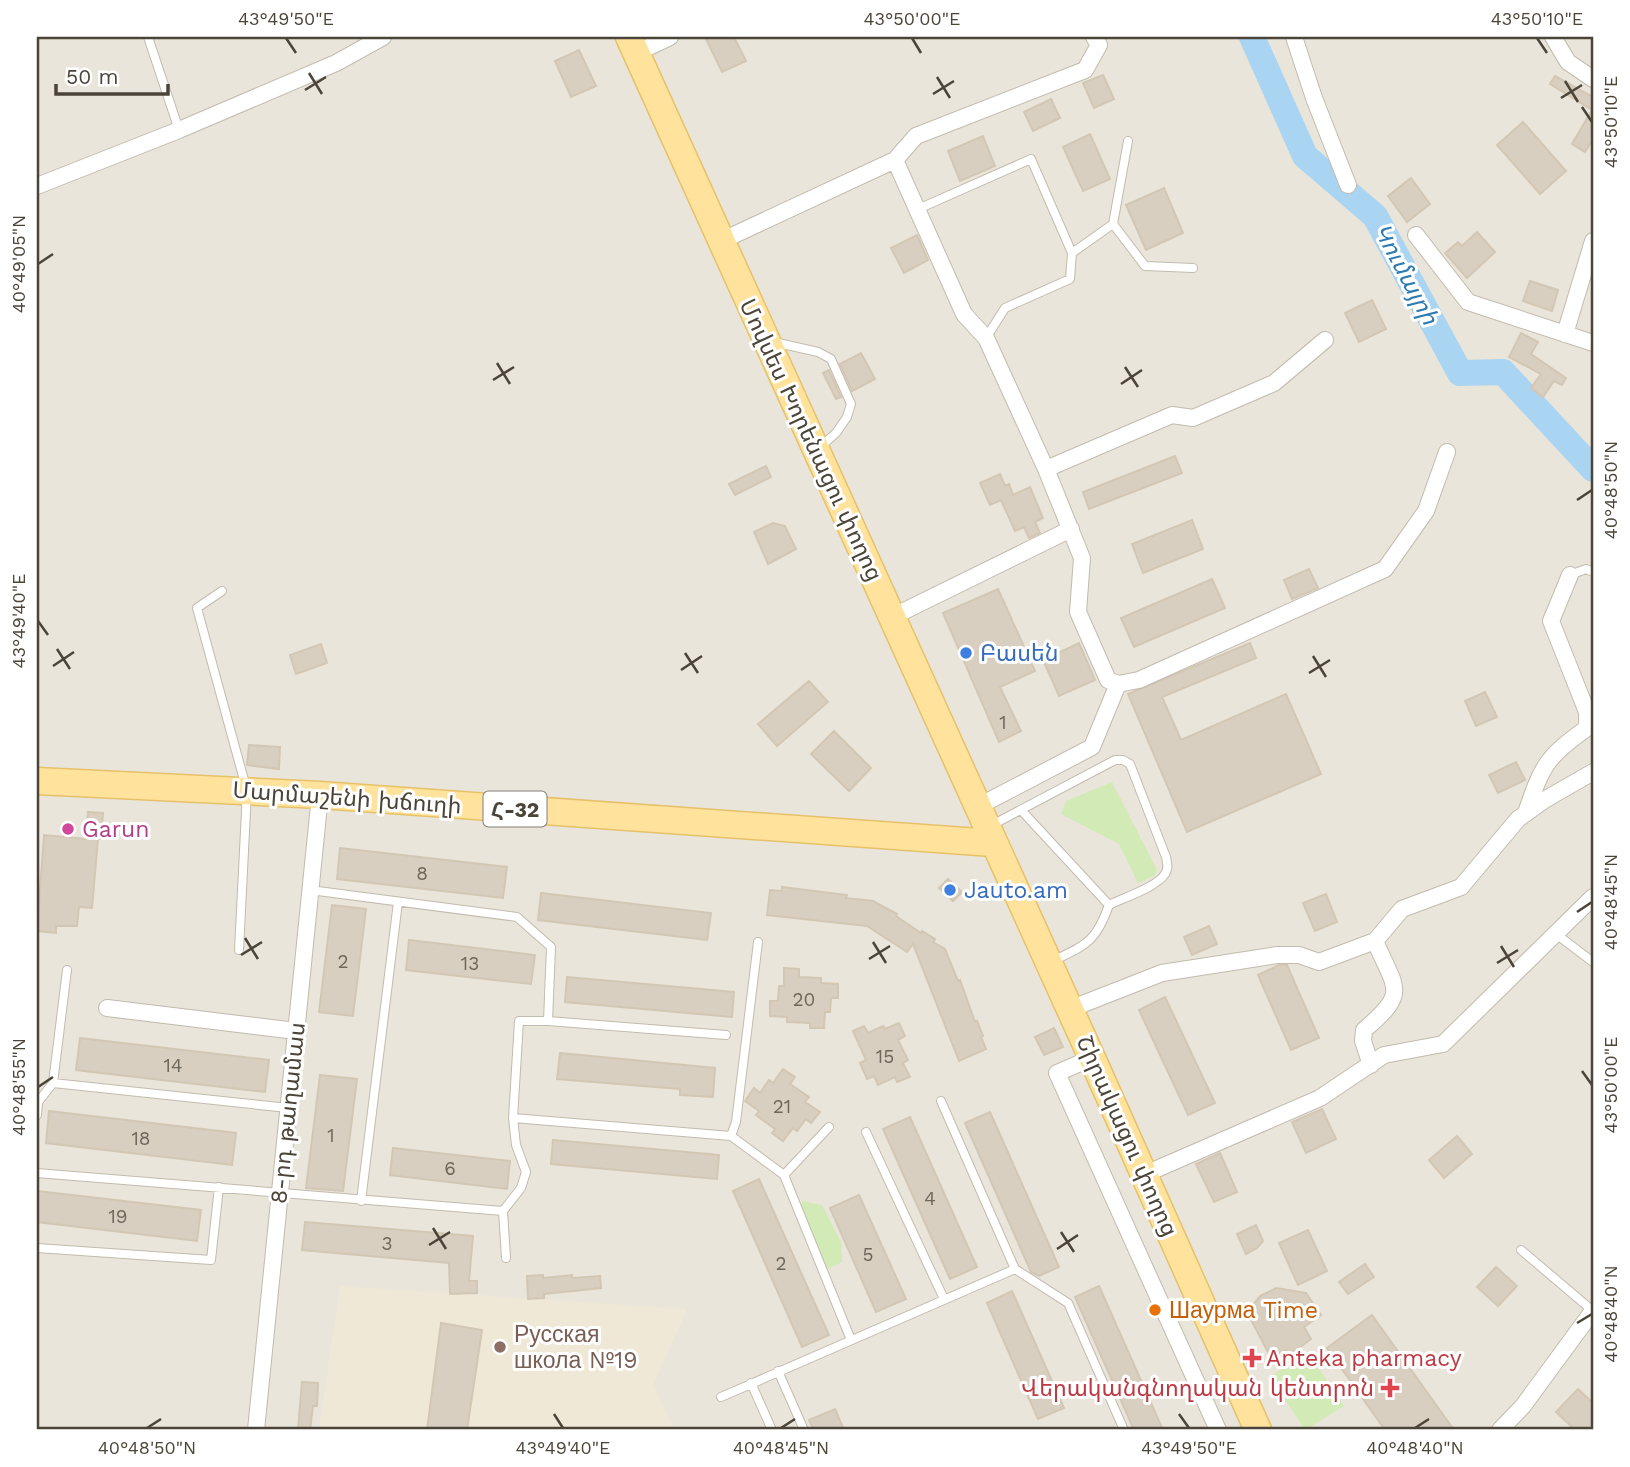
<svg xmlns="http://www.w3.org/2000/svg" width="1630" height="1467" viewBox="0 0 1630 1467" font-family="'Work Sans','Noto Sans Armenian',sans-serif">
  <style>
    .residential { fill: #eae5da }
    .education { fill: #efe8d6 }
    .green { fill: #d2eab5 }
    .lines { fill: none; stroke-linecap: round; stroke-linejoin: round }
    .river { stroke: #a9d4f2; stroke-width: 26 }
    .building { fill: #d8cfc1; stroke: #d3c7b4; stroke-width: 2 }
    .service-casing { stroke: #c2bbae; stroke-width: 10 }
    .minor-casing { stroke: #c2bbae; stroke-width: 18 }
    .primary-casing { stroke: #e6c16a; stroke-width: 29 }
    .service { stroke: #fff; stroke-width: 8 }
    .minor { stroke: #fff; stroke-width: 16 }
    .primary { stroke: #ffe39c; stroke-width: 26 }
    .ticks { fill: none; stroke: #4b4439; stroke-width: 2.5 }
    .shop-dot { fill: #3f7fe0; stroke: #fff; stroke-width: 2.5 }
    .hotel-dot { fill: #d1479c; stroke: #fff; stroke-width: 2.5 }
    .food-dot { fill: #e8710a; stroke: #fff; stroke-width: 2.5 }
    .education-dot { fill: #8d6e63; stroke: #fff; stroke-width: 2.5 }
    .health-dot { fill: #e0444e; stroke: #fff; stroke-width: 2.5 }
    .labels { text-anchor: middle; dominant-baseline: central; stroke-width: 6; stroke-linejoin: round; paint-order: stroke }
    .number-label { font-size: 19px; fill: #6e675b }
    .shield { fill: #fff; stroke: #817c74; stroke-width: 2 }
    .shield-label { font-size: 21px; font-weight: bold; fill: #4b4439 }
    .street-label { font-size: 23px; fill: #4b4439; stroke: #fff }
    .shop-label { font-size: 23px; fill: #366cbe; stroke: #fff; text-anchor: start }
    .hotel-label { font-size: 23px; fill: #b23c85; stroke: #fff; text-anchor: start }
    .food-label { font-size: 23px; fill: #c56008; stroke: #fff; text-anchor: start }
    .education-label { font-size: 23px; fill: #785e54; stroke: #fff; text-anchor: start }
    .health-label { font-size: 23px; fill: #be3a42; stroke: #fff; text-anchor: start }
    .water-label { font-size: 24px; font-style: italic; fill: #2e7ab2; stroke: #fff }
    .neatline { fill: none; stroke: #4b4439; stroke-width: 2.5 }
    .ticks-label { font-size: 18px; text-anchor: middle; fill: #4b4439 }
  </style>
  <rect width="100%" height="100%" fill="#f6f3ec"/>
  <path class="residential" d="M37,37H1593V1430H37Z"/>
  <path class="education" d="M340,1286L687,1309L653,1385L675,1430H319Z"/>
  <path class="green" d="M1112,782L1157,870L1154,876L1138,883L1119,844L1061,814L1066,801Z
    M802,1201L822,1205L841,1242L842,1262L824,1271L800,1216Z
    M1308,1352L1344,1406L1305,1430L1270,1377Z"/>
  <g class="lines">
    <path class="river" d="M1252,37L1305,156L1375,216L1460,373L1503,372L1593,469"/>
  </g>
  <path class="building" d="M705,37H734L746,61L722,72Z
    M579,50L596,86L571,97L555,61Z
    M1103,75L1114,99L1094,108L1083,83Z
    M1555,76L1593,97V139L1585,152L1572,144L1592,110L1550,84Z
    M1051,99L1060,118L1033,131L1024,112Z
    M1523,122L1566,171L1540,194L1497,145Z
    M1090,134L1110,179L1083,191L1063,147Z
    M983,136L995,166L960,181L948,151Z
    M1411,178L1430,204L1407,222L1388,196Z
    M1164,188L1183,233L1146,250L1126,205Z
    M1477,232L1495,252L1467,278L1445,253L1458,242L1462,246Z
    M917,235L928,260L904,273L891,248Z
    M1530,281L1558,290L1552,311L1523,301Z
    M1372,300L1386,329L1359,342L1345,313Z
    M1521,333L1538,342L1531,354L1566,378L1562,385L1554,381L1543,397L1531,388L1541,374L1509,357Z
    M861,353L875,379L852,391L840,364Z
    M829,370L841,397L836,399L823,373Z
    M1175,456L1182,473L1089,509L1083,492Z
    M766,466L771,477L735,495L729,484Z
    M1000,474L1005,486L1009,484L1013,495L1030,487L1043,518L1035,522L1040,533L1029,538L1024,527L1015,531L1001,500L990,505L980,483Z
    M1192,520L1203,549L1143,573L1132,544Z
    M773,523L785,526L796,549L768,564L754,532Z
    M1309,569L1318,588L1292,599L1284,580Z
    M1212,579L1225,608L1134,647L1121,618Z
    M998,589L1035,671L1000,687L1021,731L999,742L943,613Z
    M1079,643L1095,680L1059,696L1043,660Z
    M1250,643L1256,658L1162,697L1181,740L1286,694L1321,774L1187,832L1128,694Z
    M321,644L327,663L296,674L290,655Z
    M809,681L828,702L777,746L758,724Z
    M1485,692L1497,717L1476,726L1465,701Z
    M834,731L871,768L849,791L811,754Z
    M249,745L280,747L279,769L247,765Z
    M1516,762L1525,780L1498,793L1489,775Z
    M88,812L103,813L101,839H98L92,908L79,907L77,926H56V933L37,931L44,835L86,839Z
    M340,848L507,867L503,898L337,879Z
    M948,879L962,892L953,901L939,888Z
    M782,887L847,895L846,898L873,901L897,914L896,916L921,933L922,931L935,939L933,942L945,949L958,981L960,980L975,1022L977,1021L983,1036L981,1037L986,1049L959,1061L913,944L907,952L867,926L767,915L770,890L782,891Z
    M541,893L711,913L707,940L538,920Z
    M1326,894L1337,922L1315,931L1303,903Z
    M332,905L366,909L353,1016L319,1012Z
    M1209,926L1217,944L1192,955L1184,937Z
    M409,940L535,955L531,984L406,970Z
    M1279,965H1287L1319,1038L1291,1050L1258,975Z
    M784,968L799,969V977L821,978V983L838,984V998H831L830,1012H825L824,1028H810V1023L787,1022V1017L770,1016V1001H778L779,986H784Z
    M567,977L734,992L732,1017L565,1002Z
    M1165,997L1215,1103L1188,1115L1139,1010Z
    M899,1023L905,1036L898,1040L908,1060L903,1063L910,1077L897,1082L895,1077L878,1085L874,1076L867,1079L860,1063L866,1060L853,1031L864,1026L868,1033L883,1026L885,1029Z
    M1054,1028L1063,1047L1044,1055L1035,1037Z
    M80,1038L269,1060L265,1092L76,1070Z
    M560,1053L715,1068L713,1097L680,1095V1089L557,1079Z
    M783,1069L795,1077L790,1084L809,1097L805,1102L820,1112L811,1123L806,1119L797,1131L793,1128L783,1141L772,1133L775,1129L756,1115L759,1111L745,1101L754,1088L760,1093L769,1080L773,1083Z
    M320,1075L357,1079L343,1191L306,1188Z
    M1322,1109L1336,1139L1306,1153L1292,1122Z
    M49,1111L236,1133L232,1165L46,1143Z
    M990,1112L1059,1267L1039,1276L1031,1272L965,1123Z
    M910,1117L977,1267L950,1279L883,1129Z
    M1457,1136L1472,1154L1444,1178L1429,1160Z
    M553,1140L719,1155L717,1179L551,1164Z
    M393,1148L510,1161L507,1189L390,1175Z
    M1220,1153L1237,1192L1214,1202L1196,1164Z
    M759,1179L829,1335L802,1347L733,1191Z
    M37,1191L201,1210L197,1241L37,1222Z
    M859,1195L906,1299L876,1312L830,1208Z
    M305,1222L473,1236L469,1281H477V1293L450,1294L449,1263L302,1250Z
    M1256,1225L1263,1241L1257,1248L1246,1254L1237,1234Z
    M1308,1230L1327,1271L1298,1285L1279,1243Z
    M1365,1264L1374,1277L1348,1294L1339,1282Z
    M1496,1267L1517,1286L1498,1306L1477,1287Z
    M543,1275V1278L572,1275V1278L600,1276L601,1288L544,1294V1298L528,1299L527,1276Z
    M1099,1286L1163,1430H1134L1075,1297Z
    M1276,1288L1306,1293L1321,1315L1304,1327L1311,1339L1291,1354L1286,1350L1271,1358L1247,1312L1260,1296Z
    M1012,1291L1064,1408L1038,1419L987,1303Z
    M1372,1315L1454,1430H1385L1327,1348Z
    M441,1323L482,1330L467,1430H427Z
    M302,1382L318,1383L317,1406H313L310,1430H298Z
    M1578,1389L1593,1403V1430H1575L1556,1412Z
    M835,1409L844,1430H814L809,1420Z"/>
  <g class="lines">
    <defs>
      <path id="service" d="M148,37L179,130
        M918,209L1031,159L1072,253
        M1113,224L1145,266L1193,268
        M986,338L1005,308L1070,279L1072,253L1113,224L1128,141
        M774,342L818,352L831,359L851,404L847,417L836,433L819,448
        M1570,575L1586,569L1593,572
        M222,591L197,608L247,791L239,950
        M1021,810L1109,905
        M992,825L1115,760H1123L1130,764L1166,857C1167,863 1169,868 1165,874C1157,887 1123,898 1109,905C1096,942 1087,944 1053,961
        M310,890L517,917L551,947L548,1021H519L513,1118L516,1145L526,1172L521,1188L503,1211
        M1556,934L1593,962
        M548,1021L726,1035
        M53,1083L288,1108
        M941,1101L1015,1269L1068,1303L1124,1430
        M37,1115L38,1102L53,1083L67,970
        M513,1118L731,1136L784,1175L851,1340
        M866,1132L944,1299
        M731,1136L736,1122L758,942
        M37,1173L503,1211L506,1258
        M784,1175L829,1127
        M361,1201L398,902
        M37,1248L211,1260L219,1187
        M1521,1250L1593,1311
        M778,1371L804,1430
        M751,1383L772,1430
        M721,1397L1015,1269"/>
      <path id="minor" d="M1294,37L1314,98L1348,185
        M1553,37L1568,62L1593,79
        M636,53L670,37
        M895,160L964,314L986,338L1046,469L1082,558L1078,612L1108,680L1118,684L1139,680L1385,569L1426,511L1447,452
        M37,186L179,130L336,63L383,37
        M1416,235L1468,302L1593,343
        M721,241L895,160L916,136L1085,70L1099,45L1094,37
        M1565,334L1593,241
        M1046,469L1172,415L1193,418L1274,383L1325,340
        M892,617L1071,529
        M977,807L1092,747L1118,684
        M1526,813C1542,766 1546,757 1587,728V712L1551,621L1570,575
        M107,1008L296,1031
        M1070,1009L1162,973L1277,955H1299L1319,962L1375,941L1402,909L1461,887L1518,819L1546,799L1593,772
        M1092,1058L1057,1073L1218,1430
        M1371,1065L1363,1041L1364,1030C1409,992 1396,990 1375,941
        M1143,1175L1320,1098L1384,1055L1443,1044L1593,897
        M256,1430L320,795
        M1500,1430L1523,1406L1592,1312"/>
      <path id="primary" d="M629,37L1092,1058L1258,1430
        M37,781L320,795L993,843"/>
    </defs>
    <use href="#service" class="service-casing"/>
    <use href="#minor" class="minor-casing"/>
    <use href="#primary" class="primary-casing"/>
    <use href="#service" class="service"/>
    <use href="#minor" class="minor"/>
    <use href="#primary" class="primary"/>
  </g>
  <path class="ticks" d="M286,38L296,53M912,38L921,53M1537,38L1547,53M309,73L322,94M937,77L950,98M1565,81L1578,102M305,90L326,77M933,94L954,81M1561,98L1582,85M1582,107L1592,122M38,264L53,254M497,363L510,384M1125,367L1138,387M493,380L514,367M1121,384L1142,370M1577,500L1592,490M38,621L48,635M57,649L70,669M685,653L698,673M1313,656L1326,677M53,666L74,652M681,670L702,656M1309,673L1330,660M1577,912L1592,902M245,938L258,959M873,942L886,963M1501,946L1514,967M241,955L262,942M869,959L890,946M1497,963L1518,950M1582,1071L1592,1085M38,1087L53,1077M433,1228L446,1249M1061,1232L1074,1252M429,1245L450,1232M1057,1249L1078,1235M1577,1323L1592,1314M554,1414L563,1428M1179,1414L1189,1428M147,1428L161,1419M781,1428L795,1419M1415,1428L1429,1419"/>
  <g class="shop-dot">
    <circle cx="966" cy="653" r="7"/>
    <circle cx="950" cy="890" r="7"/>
  </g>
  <circle class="hotel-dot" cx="68" cy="829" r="7"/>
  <circle class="food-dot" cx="1155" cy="1310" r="7"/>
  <circle class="education-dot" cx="500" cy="1347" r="7"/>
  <g class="health-dot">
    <path d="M1248.5 1347.5h7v7h7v7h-7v7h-7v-7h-7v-7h7z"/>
    <path d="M1386.5 1377.5h7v7h7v7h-7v7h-7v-7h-7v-7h7z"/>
  </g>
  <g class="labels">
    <g class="number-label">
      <text x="1003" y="722">1</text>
      <text x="422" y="873">8</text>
      <text x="343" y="961">2</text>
      <text x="470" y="963">13</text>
      <text x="804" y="999">20</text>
      <text x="885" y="1056">15</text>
      <text x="173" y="1065">14</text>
      <text x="782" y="1106">21</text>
      <text x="331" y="1135">1</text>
      <text x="141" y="1138">18</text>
      <text x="450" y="1168">6</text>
      <text x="930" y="1198">4</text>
      <text x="118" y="1216">19</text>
      <text x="387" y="1243">3</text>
      <text x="868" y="1254">5</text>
      <text x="781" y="1263">2</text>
    </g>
    <rect class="shield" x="483.5" y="791.5" width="63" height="35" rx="5"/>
    <g class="shield-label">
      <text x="515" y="809">Հ-32</text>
    </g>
    <g class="street-label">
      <text transform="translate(811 440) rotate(65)">Մովսես Խորենացու փողոց</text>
      <text transform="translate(347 798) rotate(4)">Մարմաշենի խճուղի</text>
      <text transform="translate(288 1113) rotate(-84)">8-րդ թաղամաս</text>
      <text transform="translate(1127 1136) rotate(66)">Շիրակացու փողոց</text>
    </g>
    <g class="shop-label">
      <text x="980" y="653">Բասեն</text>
      <text x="964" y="890">Jauto.am</text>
    </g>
    <g class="hotel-label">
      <text x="82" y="829">Garun</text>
    </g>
    <g class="food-label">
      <text x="1169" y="1310">Шаурма Time</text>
    </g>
    <g class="education-label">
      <text x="514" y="1334">Русская<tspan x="514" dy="26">школа №19</tspan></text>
    </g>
    <g class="health-label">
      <text x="1266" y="1358">Anteka pharmacy</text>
      <text x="1374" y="1388" text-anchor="end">Վերականգնողական կենտրոն</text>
    </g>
    <g class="water-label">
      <text transform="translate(1406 274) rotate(62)">Կումայրի</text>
    </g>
  </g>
  <rect width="1630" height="1467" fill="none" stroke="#ffffff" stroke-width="77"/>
  <path d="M56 84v10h112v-10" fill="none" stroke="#4b4439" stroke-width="3.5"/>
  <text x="66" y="84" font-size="21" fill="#4b4439" stroke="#ffffff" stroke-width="5" paint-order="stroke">50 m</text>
  <rect x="38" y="38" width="1554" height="1390" class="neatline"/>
  <g class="ticks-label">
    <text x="286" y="25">43°49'50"E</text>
    <text x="912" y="25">43°50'00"E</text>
    <text x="1537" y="25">43°50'10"E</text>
    <text transform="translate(1611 122) rotate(-90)" y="6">43°50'10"E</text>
    <text transform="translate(19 264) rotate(-90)" y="6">40°49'05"N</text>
    <text transform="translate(1611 490) rotate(-90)" y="6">40°48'50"N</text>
    <text transform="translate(19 621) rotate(-90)" y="6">43°49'40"E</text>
    <text transform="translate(1611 902) rotate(-90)" y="6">40°48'45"N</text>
    <text transform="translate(1611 1085) rotate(-90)" y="6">43°50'00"E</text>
    <text transform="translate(19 1087) rotate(-90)" y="6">40°48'55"N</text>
    <text transform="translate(1611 1314) rotate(-90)" y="6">40°48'40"N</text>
    <text x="147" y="1454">40°48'50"N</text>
    <text x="563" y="1454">43°49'40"E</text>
    <text x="781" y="1454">40°48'45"N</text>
    <text x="1189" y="1454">43°49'50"E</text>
    <text x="1415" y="1454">40°48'40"N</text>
  </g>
</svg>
